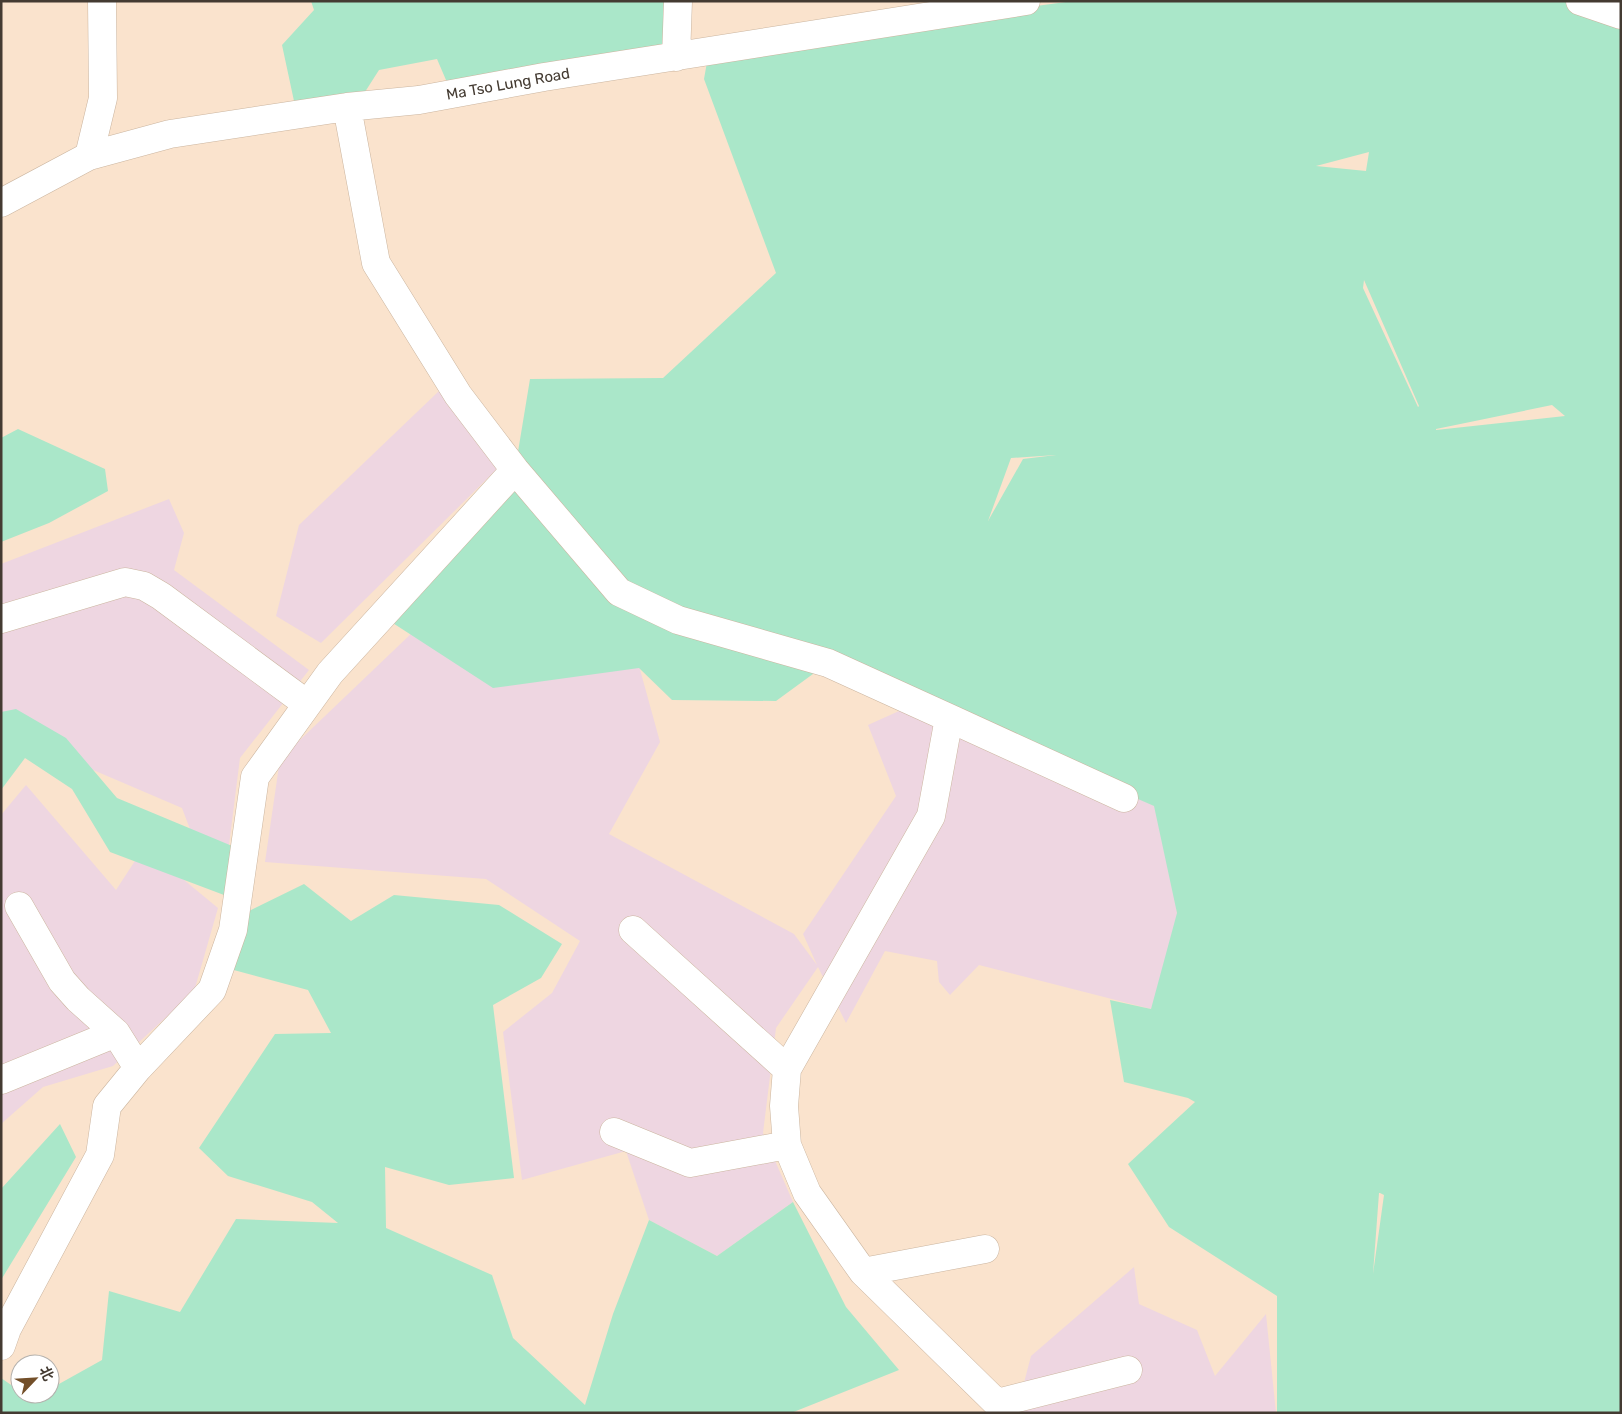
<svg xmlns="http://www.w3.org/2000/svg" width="1622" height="1414" viewBox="0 0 1622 1414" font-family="Rubik,'Noto Sans SC',sans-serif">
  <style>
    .industrial { fill: #eed6e1 }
    .green { fill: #aae7c9; fill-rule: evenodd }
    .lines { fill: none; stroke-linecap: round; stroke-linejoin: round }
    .minor-casing { stroke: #cbb59f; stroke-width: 29 }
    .minor { stroke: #fff; stroke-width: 28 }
    .labels { text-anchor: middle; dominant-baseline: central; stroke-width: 5; stroke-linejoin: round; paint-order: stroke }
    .street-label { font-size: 15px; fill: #443b32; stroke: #fff }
  </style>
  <rect width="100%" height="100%" fill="#fae3cd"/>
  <path class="industrial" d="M439,391L498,468L321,643L276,616L299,525Z
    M169,499L184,533L174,570L309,670L240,758L229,845H196L182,808L30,743L1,713V564Z
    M415,630L636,655L660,742L609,834L794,934L817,965L803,934L896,796L868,725L930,697L1167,812L1179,934L1151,1009L979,965L950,995L939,982L937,961L885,951L846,1023L818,967L776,1028L763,1133L793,1202L717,1256L649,1220L626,1151L522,1180L503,1032L552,993L580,941L486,879L265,862L280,759Z
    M26,785L116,890L144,847L218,908L195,988L174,1010L113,1066L43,1087L1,1124V815Z
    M1134,1267L1139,1304L1197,1330L1215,1376L1266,1314L1276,1413H1016L1031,1356Z"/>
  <path class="green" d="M311,1H681L676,57L452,94L437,59L379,70L356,106L297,115L282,45L314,10Z
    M1073,1H1621V1413H1277V1296L1169,1227L1128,1164L1195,1102L1188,1098L1124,1082L1110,1000L1151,1009L1177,913L1154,806L828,663L776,701L672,700L639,668L493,688L382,616L515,470L530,379L663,378L776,273L704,79L709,51ZM1369,152L1366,171L1316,166ZM1364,280L1419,406L1418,407L1363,288ZM1552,405L1565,416L1436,430V429ZM1056,455L1023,459L988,521L1011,458ZM1380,1193L1384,1195L1373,1274L1379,1193Z
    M18,429L105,469L108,491L49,523L1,542V438Z
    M16,709L66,738L117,798L237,848L224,895L110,852L72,789L25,758L1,790V712Z
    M304,884L351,921L394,895L499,905L562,944L541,978L493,1005L514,1178L449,1185L385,1167L386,1228L492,1275L513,1338L585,1405L613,1314L649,1220L717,1256L793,1202L846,1307L899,1370L791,1413H1V1378L20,1391V1394H25L32,1399L40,1394H50V1389L102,1360L109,1291L180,1312L236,1219L338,1223L312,1202L228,1176L199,1148L275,1034L331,1033L308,990L230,969L247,912Z
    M60,1124L76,1157L1,1280V1189Z"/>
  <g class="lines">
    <defs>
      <path id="minor" d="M1580,1L1621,15
        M676,57L678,1
        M347,107L376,263L458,395L515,470L619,592L678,620L828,663L949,718L931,816L787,1069L784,1106L787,1145L807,1193L863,1272L1007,1413
        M89,156L103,98L102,1
        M1,203L89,156L170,134L347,107L419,100L544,77L1026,1
        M1,619L125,582L144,586L161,596L307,704
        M949,718L1124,798
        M19,906L62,981L78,999L116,1033L138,1068
        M633,930L787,1069
        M1,1080L116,1033
        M614,1132L690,1163L787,1145
        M863,1272L985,1249
        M1,1346L7,1329L100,1155L107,1106L138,1068L212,990L233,930L255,777L330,673L515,470
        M997,1403L1128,1370"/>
    </defs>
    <use href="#minor" class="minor-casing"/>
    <use href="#minor" class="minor"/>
  </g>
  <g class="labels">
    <g class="street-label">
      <text transform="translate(508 84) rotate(-10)">Ma Tso Lung Road</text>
    </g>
  </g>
  <rect width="1622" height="1414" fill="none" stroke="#443b32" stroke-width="5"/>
  <g transform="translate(35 1379) rotate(65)"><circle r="24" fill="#ffffff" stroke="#b4b1ad"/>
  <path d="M0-4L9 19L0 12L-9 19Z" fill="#734f29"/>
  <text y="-8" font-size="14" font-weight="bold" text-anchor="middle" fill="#443b32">北</text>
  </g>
</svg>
